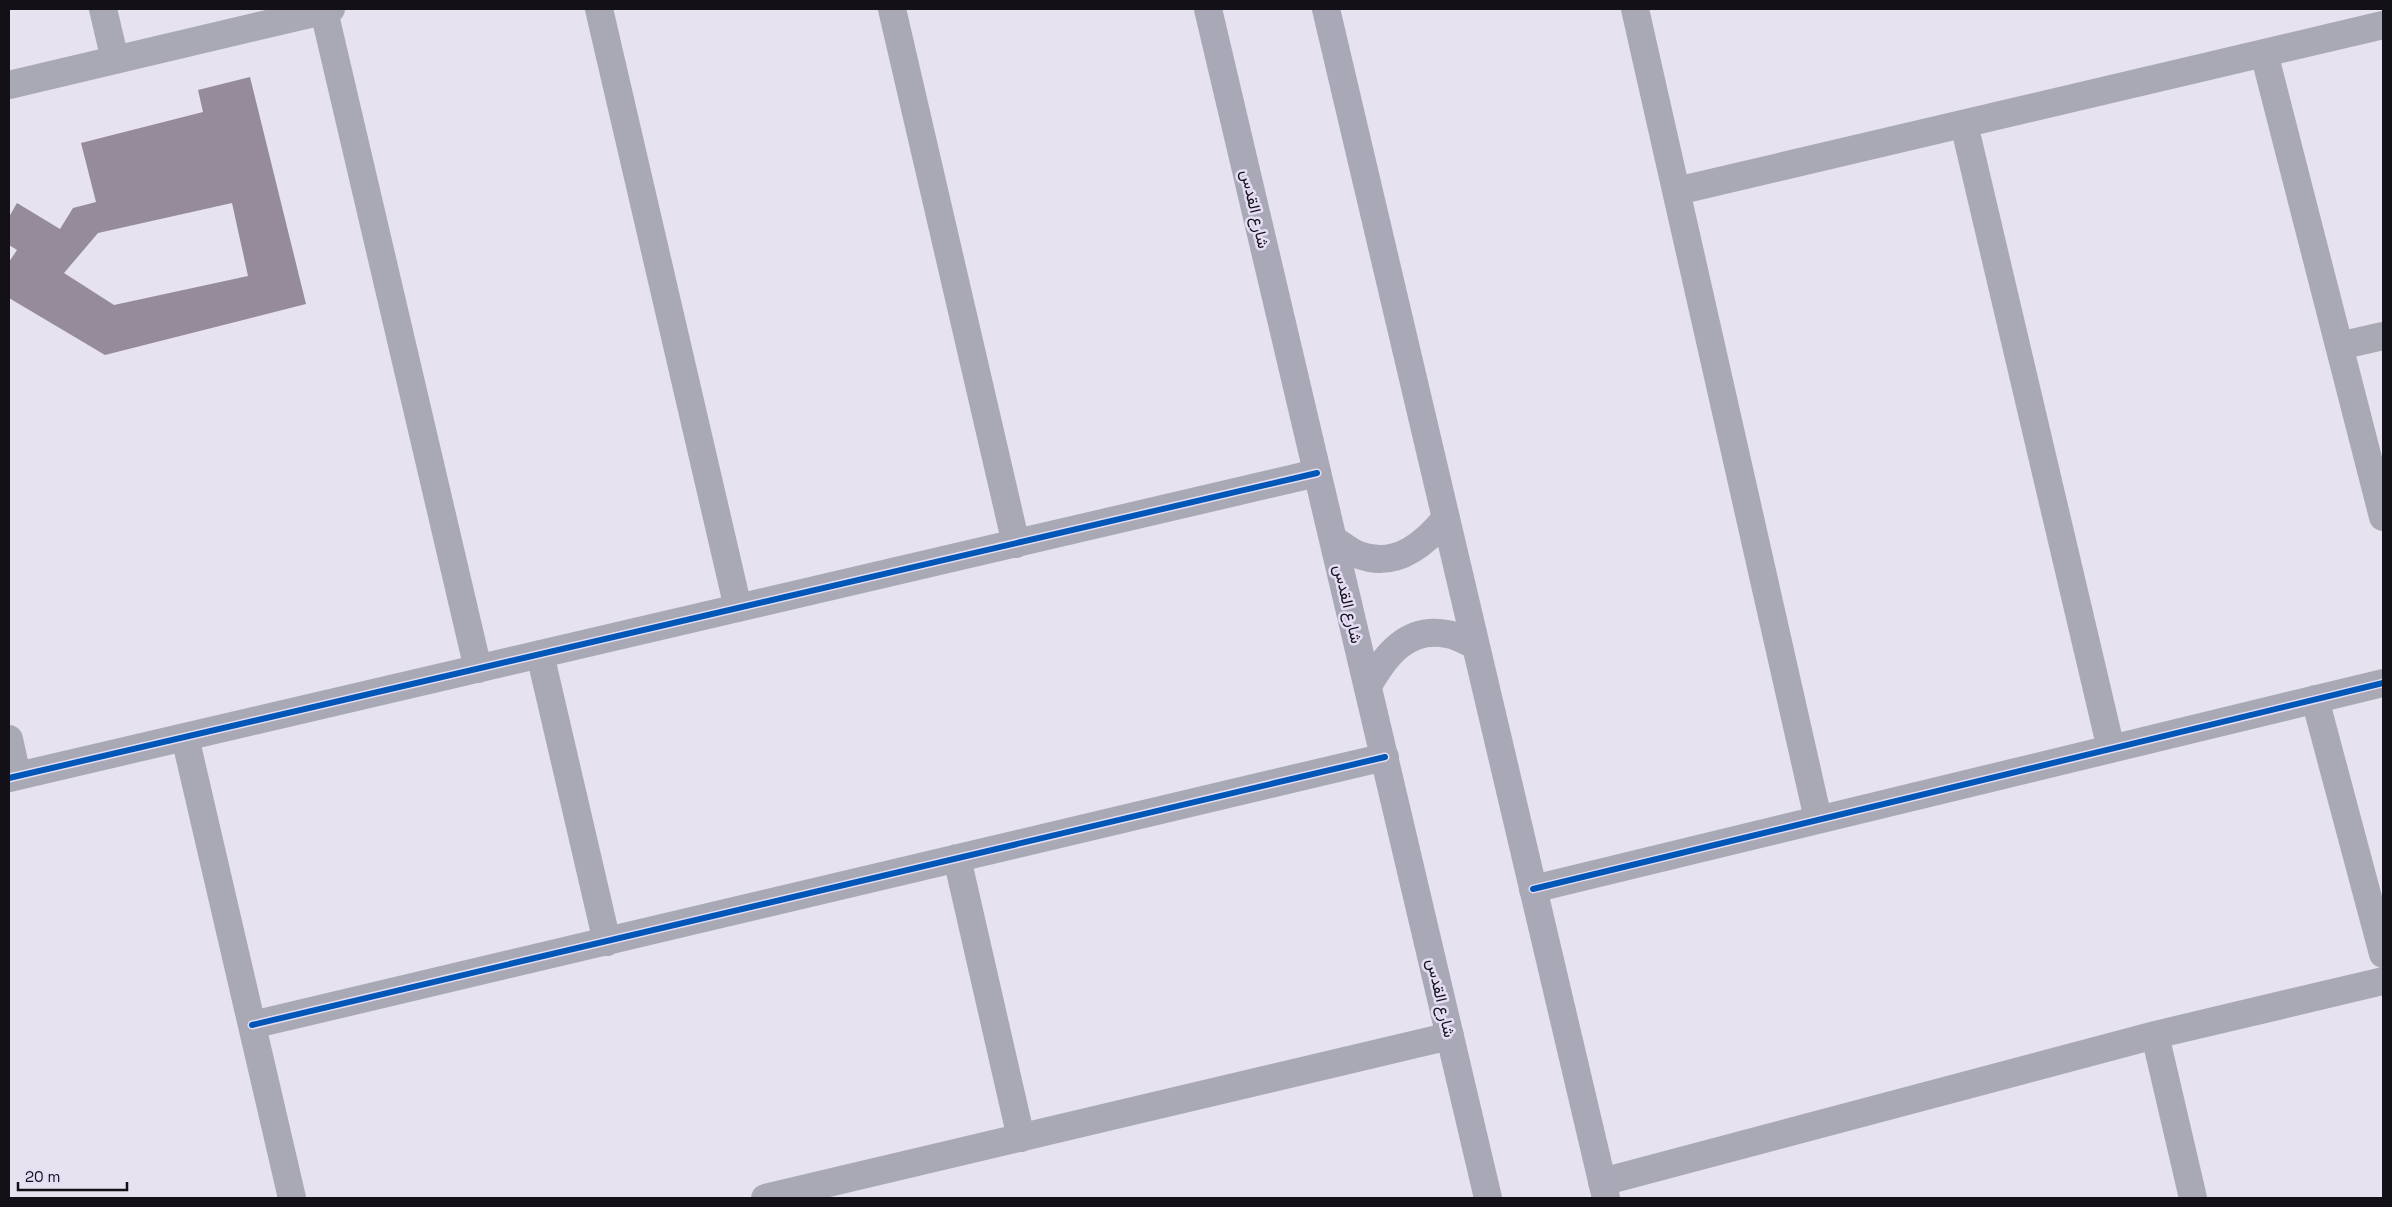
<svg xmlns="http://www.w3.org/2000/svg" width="2392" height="1207" viewBox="0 0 2392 1207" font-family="'Space Grotesk',Vazirmatn,sans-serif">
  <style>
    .building { fill: #968b9b; fill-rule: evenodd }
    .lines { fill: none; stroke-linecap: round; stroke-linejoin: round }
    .street { stroke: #a9a9b5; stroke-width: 28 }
    .secondary { stroke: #a9a8b6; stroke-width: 28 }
    .cycleway-casing { stroke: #e5ddf4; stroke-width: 9 }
    .cycleway { stroke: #0057b8; stroke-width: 6 }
    .labels { text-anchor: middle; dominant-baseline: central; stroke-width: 5; stroke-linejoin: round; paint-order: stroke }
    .street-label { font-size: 16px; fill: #131018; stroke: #e5ddf4 }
  </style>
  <rect width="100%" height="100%" fill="#e6e2ef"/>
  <path class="building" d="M250,77L306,304L105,355L9,298V262L17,250L9,245V217L17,203L60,229L73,208L96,202L81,143L203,112L198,90ZM232,203L248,276L114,305L64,273L98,233Z"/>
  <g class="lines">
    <path class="street" d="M103,9L115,60
      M599,9L738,608
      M892,9L1016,544
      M1635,9L1818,819
      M324,11L478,669
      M2264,53L2383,517
      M9,85L331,9
      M1964,124L2111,749
      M1677,191L2383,25
      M2339,346L2383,336
      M540,654L607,942
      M2315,699L2383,954
      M185,737L292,1198
      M9,739L17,776
      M9,778L1317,473
      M957,858L1021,1138
      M1533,889L2383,683
      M252,1025L1385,757
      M2155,1035L2193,1198
      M1602,1182L2155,1035L2383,981
      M765,1198L1450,1036"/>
    <path class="secondary" d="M1208,9L1488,1198
      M1326,9L1606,1198
      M1333,539C1341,544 1350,552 1359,555C1396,569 1425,544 1446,518
      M1368,686C1385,656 1407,626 1447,634C1457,635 1467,642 1476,646"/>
    <defs>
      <path id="cycleway" d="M9,778L1317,473
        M1533,889L2383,683
        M252,1025L1385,757"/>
    </defs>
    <use href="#cycleway" class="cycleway-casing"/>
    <use href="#cycleway" class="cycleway"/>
  </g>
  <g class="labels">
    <g class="street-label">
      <text transform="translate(1255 209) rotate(77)">شارع القدس</text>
      <text transform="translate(1348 604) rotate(77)">شارع القدس</text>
      <text transform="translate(1441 998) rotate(77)">شارع القدس</text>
    </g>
  </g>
  <rect width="2392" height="1207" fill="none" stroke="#131018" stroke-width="20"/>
  <path d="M18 1182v8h109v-8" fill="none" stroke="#131018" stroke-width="2.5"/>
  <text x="25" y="1182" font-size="15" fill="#131018" stroke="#e5ddf4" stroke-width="4" paint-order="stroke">20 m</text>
</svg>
